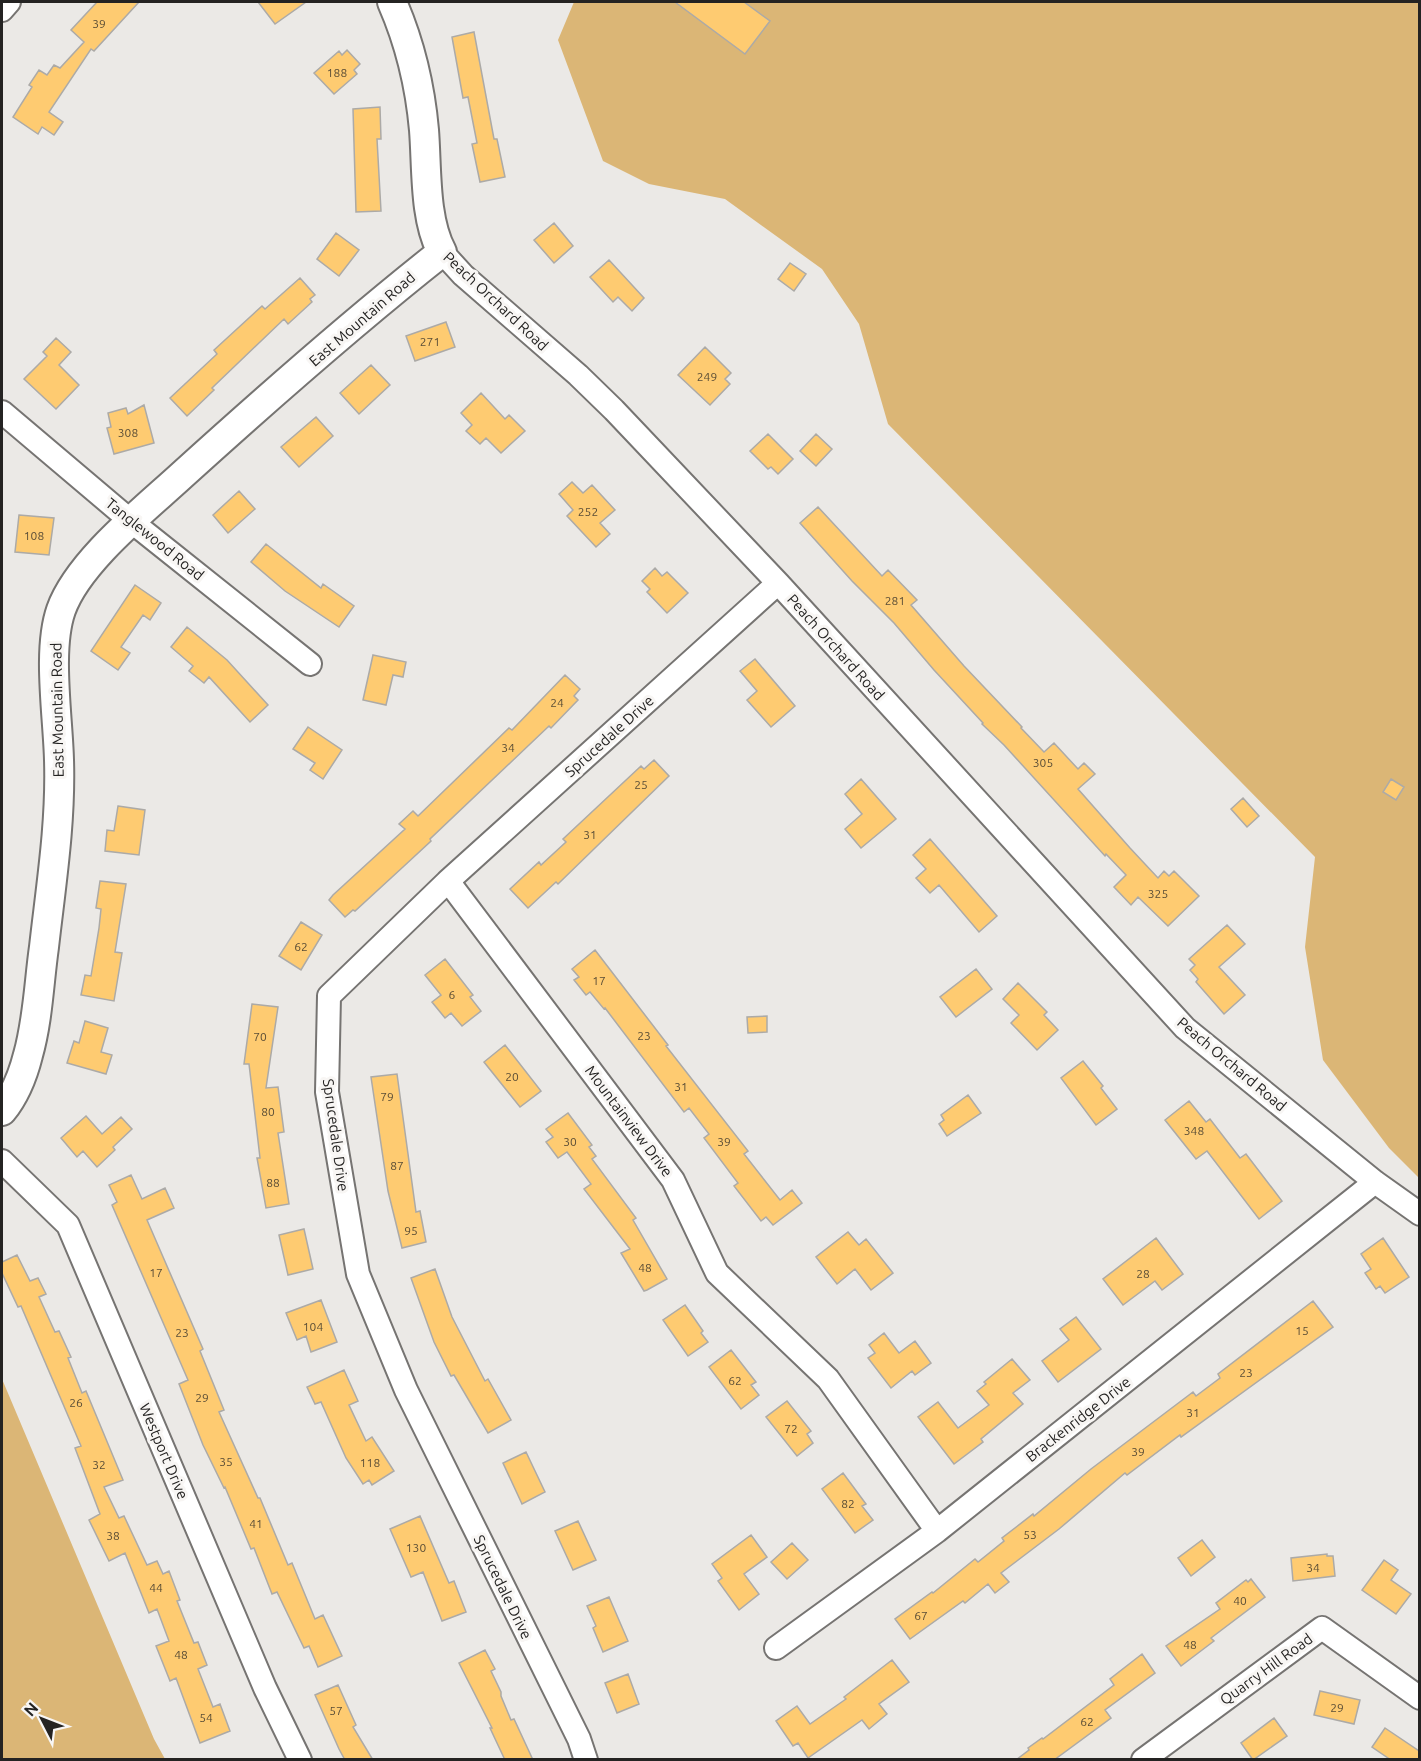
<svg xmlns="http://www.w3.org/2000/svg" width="1421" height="1761" viewBox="0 0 1421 1761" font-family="Ubuntu,sans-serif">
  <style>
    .green { fill: #dbb676 }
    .building { fill: #fecb71; stroke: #acaaa7; stroke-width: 1.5 }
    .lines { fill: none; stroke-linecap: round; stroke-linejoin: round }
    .minor-casing { stroke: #767472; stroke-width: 26 }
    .tertiary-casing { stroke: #767472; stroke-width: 32 }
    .minor { stroke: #fff; stroke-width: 22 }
    .tertiary { stroke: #fff; stroke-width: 28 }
    .labels { text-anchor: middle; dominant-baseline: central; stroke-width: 6; stroke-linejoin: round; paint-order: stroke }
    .number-label { font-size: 12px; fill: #5a4d36 }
    .street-label { font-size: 15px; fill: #242322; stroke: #f8f6f4 }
  </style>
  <rect width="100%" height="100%" fill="#ebe9e6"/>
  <path class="green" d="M574,2H1419V1178L1389,1148L1323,1060L1305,947L1315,857L888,424L859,324L822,269L725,199L649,184L603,161L558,40Z
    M2,1379L154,1739L165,1759H2Z"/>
  <path class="building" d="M97,2H139L94,51L91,49L49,112L63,122L54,135L42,127L38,134L13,117L32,87L29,85L39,70L47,75L54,65L60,68L84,42L71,30Z
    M258,2H306L275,24Z
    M675,2H744L770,21L745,54Z
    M474,32L494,139H497L505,177L480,182L472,144L477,143L468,97L463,98L452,37Z
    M347,50L360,64L354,70L357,74L334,94L314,73L339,51L342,55Z
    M380,107L381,139H377L381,211L356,212L353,109Z
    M554,223L573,246L554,263L534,240Z
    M336,233L359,250L339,276L317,259Z
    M609,260L644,298L632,311L618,297L613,302L590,277Z
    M790,263L806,274L794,291L778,279Z
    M300,278L315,295L310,299L312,302L288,324L284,319L212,388L214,390L187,416L170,398L217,354L214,350L262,306L265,309Z
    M446,322L455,347L415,361L406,336Z
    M56,338L71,352L59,365L79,385L56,409L24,379L47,356L43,352Z
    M705,347L731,373L725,379L730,384L710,405L678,375Z
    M371,365L390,385L359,414L340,393Z
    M481,393L505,419L509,415L525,431L501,453L486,438L480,444L466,431L472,425L461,413Z
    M144,405L154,443L114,454L107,428L111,427L108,413L126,408L128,414Z
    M316,417L333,436L299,467L281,447Z
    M768,434L793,459L778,474L771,467L768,469L750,451Z
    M816,434L832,449L816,466L800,451Z
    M572,482L583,493L592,485L615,510L600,523L610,534L596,547L567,516L573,510L559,494Z
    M239,491L255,509L228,533L213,515Z
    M818,507L882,576L888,570L917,600L911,605L964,666L1022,727L1021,728L1044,752L1054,743L1078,769L1084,763L1095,774L1078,789L1130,848L1158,878L1164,871L1169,876L1174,871L1199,896L1168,926L1138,897L1131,905L1114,887L1126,875L1106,854L1105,856L1004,745L982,724L983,723L934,670L894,623L852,581L800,523Z
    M19,515L54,518L49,555L15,552Z
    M266,544L321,588L323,584L354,606L339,627L285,591L251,562Z
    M655,568L662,576L667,572L688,593L667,613L647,592L650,589L642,581Z
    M135,585L161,603L150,620L143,615L121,647L130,653L118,670L91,651Z
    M187,627L227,660L268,705L250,722L209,677L204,683L189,671L193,666L171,647Z
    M373,655L406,662L403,677L393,675L386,705L363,700Z
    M755,659L795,706L771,727L747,700L757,691L740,671Z
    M565,675L580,689L574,696L578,700L551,728L549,726L430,839L431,841L403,867L355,911L353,910L345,917L329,900L333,895L405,829L399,824L413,811L418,816L509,728L512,730Z
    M308,727L342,750L323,779L310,770L315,763L293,749Z
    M654,760L669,776L558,884L556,882L528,908L510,889L539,862L541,865L566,842L563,839L641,766L644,769Z
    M861,779L896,819L861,848L845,829L862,814L845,794Z
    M1391,779L1404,787L1396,800L1383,792Z
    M1243,798L1259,816L1247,827L1231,809Z
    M118,806L145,810L139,855L105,851L107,830L114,831Z
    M930,839L997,916L979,932L939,885L930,893L916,878L926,869L913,855Z
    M100,881L126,884L115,952L122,953L114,1001L81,995L85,975L91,976L99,928L101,909L96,908Z
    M301,922L322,935L301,970L279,956Z
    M1227,925L1245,944L1219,967L1245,995L1224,1014L1196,982L1198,979L1190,970L1195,965L1189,959Z
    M595,950L668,1045L666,1046L748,1151L744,1154L780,1200L792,1190L802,1203L773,1225L766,1217L761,1221L734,1186L738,1183L704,1138L709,1134L689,1108L684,1112L605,1008L604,1009L590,992L586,995L574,980L579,977L572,969Z
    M445,959L473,995L470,997L481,1011L462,1026L451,1013L445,1018L432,1002L441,995L425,975Z
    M976,969L992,989L956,1017L940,997Z
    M1018,983L1047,1012L1044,1015L1058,1030L1037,1050L1011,1023L1019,1015L1003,999Z
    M252,1004L278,1007L266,1088L278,1087L284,1132L278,1133L289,1204L266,1208L257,1158H260L249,1064H244Z
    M767,1016V1032L748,1033L747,1017Z
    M85,1021L108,1028L101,1052L112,1055L106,1074L67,1063L74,1041L79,1043Z
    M505,1045L541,1091L520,1107L484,1062Z
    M1083,1061L1103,1086L1101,1088L1117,1109L1096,1125L1061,1078Z
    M397,1074L416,1212L420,1211L426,1242L402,1248L388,1191L371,1077Z
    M968,1095L981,1113L947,1136L939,1124L944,1120L941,1115Z
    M1189,1101L1206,1122L1210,1119L1240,1158L1246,1154L1282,1201L1259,1219L1207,1151L1196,1159L1165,1120Z
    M568,1113L592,1145L589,1147L596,1156L592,1159L636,1218L633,1220L667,1279L647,1290L644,1291L621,1253L630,1249L584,1189L591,1184L567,1152L558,1158L546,1142L553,1137L546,1129Z
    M86,1116L102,1134L121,1117L132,1129L113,1147L115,1150L97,1167L83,1151L77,1157L61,1138Z
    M131,1175L142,1199L165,1188L174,1208L147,1220L203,1349L200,1351L224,1410L219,1412L258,1498H260L288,1565L292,1563L315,1619L323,1615L342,1656L318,1667L309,1646L304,1648L277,1592L272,1594L254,1548L251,1549L225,1487L224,1488L203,1445L179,1384L188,1380L112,1205L117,1202L109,1185Z
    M304,1229L313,1269L288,1275L279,1235Z
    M848,1232L859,1245L866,1239L893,1273L871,1290L855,1269L837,1284L816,1257Z
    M1156,1238L1183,1274L1162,1290L1155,1281L1123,1305L1103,1279Z
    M1383,1238L1409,1277L1385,1293L1380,1286L1376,1289L1365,1273L1371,1269L1361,1254Z
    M17,1255L30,1281L38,1278L46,1294L39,1297L55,1332L59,1331L71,1357L68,1358L82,1393L86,1391L123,1480L104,1487L119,1518L124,1516L147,1565L157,1561L163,1574L169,1571L180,1600L177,1601L194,1643L198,1642L207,1665L198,1669L213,1707L220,1704L230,1731L200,1743L176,1678L170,1681L156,1646L169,1641L157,1609L149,1613L125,1553L109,1561L89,1520L100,1514L75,1448L81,1446L21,1306L18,1307L2,1273V1262Z
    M435,1269L452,1317L485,1381L488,1379L511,1420L488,1433L454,1375L451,1376L434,1342L411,1278Z
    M321,1300L337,1342L311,1352L306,1336L297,1340L286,1313Z
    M1313,1301L1333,1327L1181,1437L1180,1435L1127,1475L1125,1473L1059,1529L1001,1573L1009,1582L995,1593L988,1584L965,1603L963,1601L910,1639L895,1619L932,1592L933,1593L975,1559L978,1562L1004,1541L1002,1538L1033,1514L1034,1516L1091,1469L1193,1392L1196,1396L1220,1378L1218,1374Z
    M685,1305L703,1331L701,1333L708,1342L688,1356L663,1320Z
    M1076,1317L1101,1349L1058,1382L1042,1361L1069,1340L1060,1329Z
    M884,1333L899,1353L915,1341L931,1363L915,1375L912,1371L891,1388L868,1358L875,1353L869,1345Z
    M731,1350L756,1382L751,1385L759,1395L741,1409L709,1367Z
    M1012,1359L1030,1380L1013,1393L1023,1404L981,1439L983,1442L954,1464L918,1417L938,1402L958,1428L989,1405L977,1391L986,1384L984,1382Z
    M344,1370L358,1401L349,1405L366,1441L372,1437L394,1471L372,1485L369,1480L363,1484L346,1458L321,1402L315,1404L307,1387Z
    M787,1401L811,1431L807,1434L813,1443L797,1456L766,1417Z
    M526,1452L545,1492L522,1504L503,1463Z
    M843,1473L866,1504L862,1506L873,1520L855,1533L822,1489Z
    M420,1516L449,1583L454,1581L466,1612L442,1621L423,1572L411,1577L390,1529Z
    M578,1521L596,1560L573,1570L555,1531Z
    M751,1535L767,1557L744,1574L759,1594L739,1610L718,1581L722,1578L712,1564Z
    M1202,1540L1215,1557L1191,1576L1178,1558Z
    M792,1543L808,1560L787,1579L771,1562Z
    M1327,1554V1556H1333L1335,1576L1293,1581L1291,1558Z
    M1384,1560L1398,1570L1391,1580L1411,1594L1396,1614L1362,1590Z
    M1251,1579L1265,1597L1211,1638L1214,1641L1181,1666L1166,1646L1220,1609L1216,1603L1246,1580L1248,1582Z
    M609,1597L628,1641L603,1652L593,1628L596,1626L587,1606Z
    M485,1650L495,1669L491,1671L501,1692V1696L511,1720L514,1719L533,1760H505L490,1728H492L459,1663Z
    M1142,1654L1155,1673L1105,1710L1111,1718L1054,1760H1016L1029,1750L1028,1748L1042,1738L1043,1739L1114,1685L1110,1679Z
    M892,1660L909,1682L879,1704L887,1714L869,1729L862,1720L808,1758L798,1743L793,1746L776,1721L797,1706L810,1724L846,1699L844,1697Z
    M628,1674L639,1704L617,1713L605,1683Z
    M338,1685L356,1725L353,1727L373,1760H345L339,1749L315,1695Z
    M1320,1691L1360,1700L1354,1724L1314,1715Z
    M1274,1718L1287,1736L1253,1760L1241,1743Z
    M1385,1728L1419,1751V1760H1391L1372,1747Z"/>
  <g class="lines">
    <defs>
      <path id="minor" d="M2,10L9,2
        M442,252L463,275L578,375L614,410L778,583L1185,1028L1375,1182L1420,1214
        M2,412L132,522L310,664
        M448,881L673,1180L717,1273L828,1379L937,1531
        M2,1161L68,1225L265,1688L300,1760
        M776,1648L937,1531L1375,1182
        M586,1760L579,1739L406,1390L358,1274L327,1092L329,996L448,881L778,583
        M1143,1760L1322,1628L1420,1698"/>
      <path id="tertiary" d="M2,1111C15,1095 23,1075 28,1055C38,1020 39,982 44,947C51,885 61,823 59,760C58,717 47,650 61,610C78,562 144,510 181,476C266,399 352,323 442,252C424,219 427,168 424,130C420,85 410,43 392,2"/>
    </defs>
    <use href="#minor" class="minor-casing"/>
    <use href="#tertiary" class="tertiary-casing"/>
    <use href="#minor" class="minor"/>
    <use href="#tertiary" class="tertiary"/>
  </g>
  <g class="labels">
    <g class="number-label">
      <text x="99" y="23">39</text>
      <text x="337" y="72">188</text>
      <text x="430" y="341">271</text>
      <text x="707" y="376">249</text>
      <text x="128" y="432">308</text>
      <text x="588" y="511">252</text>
      <text x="34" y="535">108</text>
      <text x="895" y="600">281</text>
      <text x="557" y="702">24</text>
      <text x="508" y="747">34</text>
      <text x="1043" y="762">305</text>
      <text x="641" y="784">25</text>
      <text x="590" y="834">31</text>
      <text x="1158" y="893">325</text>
      <text x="301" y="946">62</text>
      <text x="599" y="980">17</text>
      <text x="452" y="994">6</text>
      <text x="644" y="1035">23</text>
      <text x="260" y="1036">70</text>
      <text x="512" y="1076">20</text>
      <text x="681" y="1086">31</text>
      <text x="387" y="1096">79</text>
      <text x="268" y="1111">80</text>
      <text x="1194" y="1130">348</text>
      <text x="570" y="1141">30</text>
      <text x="724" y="1141">39</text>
      <text x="397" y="1165">87</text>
      <text x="273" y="1182">88</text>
      <text x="411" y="1230">95</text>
      <text x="645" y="1267">48</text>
      <text x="156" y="1272">17</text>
      <text x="1143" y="1273">28</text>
      <text x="313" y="1326">104</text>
      <text x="1302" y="1330">15</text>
      <text x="182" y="1332">23</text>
      <text x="1246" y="1372">23</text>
      <text x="735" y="1380">62</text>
      <text x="202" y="1397">29</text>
      <text x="76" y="1402">26</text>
      <text x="1193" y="1412">31</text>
      <text x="791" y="1428">72</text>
      <text x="1138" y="1451">39</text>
      <text x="226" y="1461">35</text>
      <text x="370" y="1462">118</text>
      <text x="99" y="1464">32</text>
      <text x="848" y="1503">82</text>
      <text x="256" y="1523">41</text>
      <text x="1030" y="1534">53</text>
      <text x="113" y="1535">38</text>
      <text x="416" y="1547">130</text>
      <text x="1313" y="1567">34</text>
      <text x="156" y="1587">44</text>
      <text x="1240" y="1600">40</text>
      <text x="921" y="1615">67</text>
      <text x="1190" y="1644">48</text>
      <text x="181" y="1654">48</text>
      <text x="1337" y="1707">29</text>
      <text x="336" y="1710">57</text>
      <text x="206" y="1717">54</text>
      <text x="1087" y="1721">62</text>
    </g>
    <g class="street-label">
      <text transform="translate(496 301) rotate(43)">Peach Orchard Road</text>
      <text transform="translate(362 319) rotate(-41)">East Mountain Road</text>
      <text transform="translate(155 539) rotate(39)">Tanglewood Road</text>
      <text transform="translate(836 647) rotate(48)">Peach Orchard Road</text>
      <text transform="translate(57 710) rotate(-91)">East Mountain Road</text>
      <text transform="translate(609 736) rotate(-42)">Sprucedale Drive</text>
      <text transform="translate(1232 1064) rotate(40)">Peach Orchard Road</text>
      <text transform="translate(629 1121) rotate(53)">Mountainview Drive</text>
      <text transform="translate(336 1135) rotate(82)">Sprucedale Drive</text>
      <text transform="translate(1078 1419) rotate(-38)">Brackenridge Drive</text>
      <text transform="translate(164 1451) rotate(67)">Westport Drive</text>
      <text transform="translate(503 1587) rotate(64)">Sprucedale Drive</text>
      <text transform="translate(1266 1669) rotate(-36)">Quarry Hill Road</text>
    </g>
  </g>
  <rect width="1421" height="1761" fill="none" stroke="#242322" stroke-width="6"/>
  <g transform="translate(42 1719) rotate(312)" stroke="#f8f6f4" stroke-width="4.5" paint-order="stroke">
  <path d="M0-4.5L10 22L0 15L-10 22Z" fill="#242322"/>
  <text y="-9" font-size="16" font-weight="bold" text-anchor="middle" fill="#242322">N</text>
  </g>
</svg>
